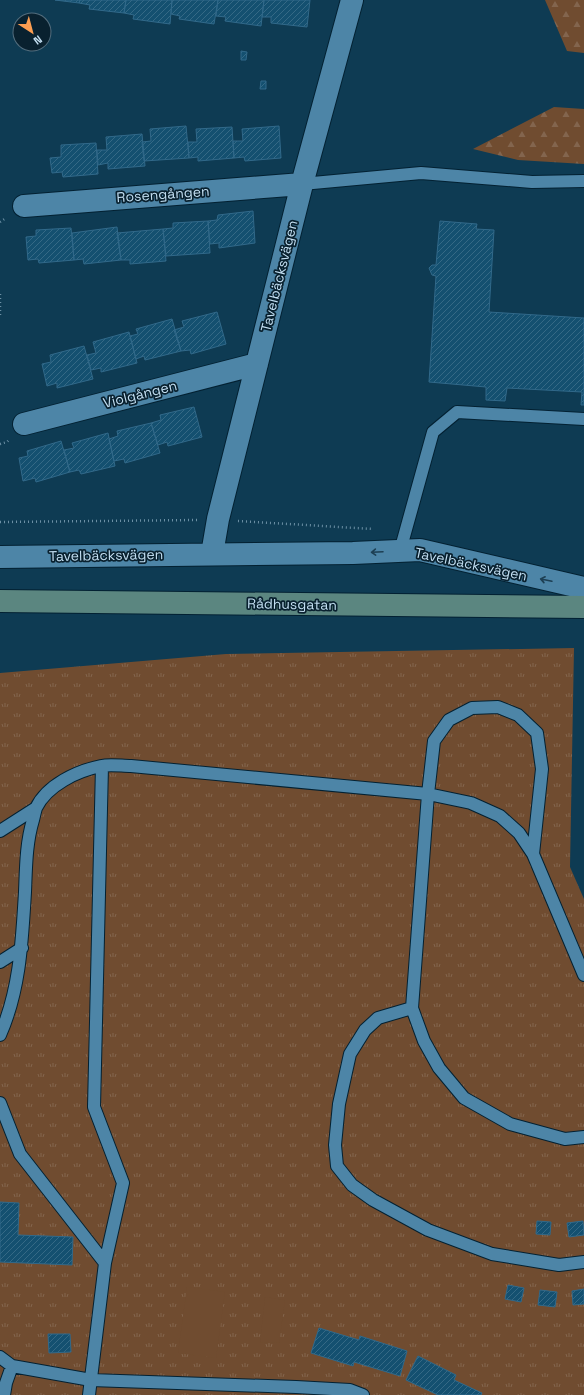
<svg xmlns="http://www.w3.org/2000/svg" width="584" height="1395" viewBox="0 0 584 1395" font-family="'Space Grotesk',sans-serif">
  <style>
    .forest { fill: url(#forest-firs) }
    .park { fill: url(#park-tufts) }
    .pitch { fill: #704c30 }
    .building { fill: url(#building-hatch); stroke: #31698a }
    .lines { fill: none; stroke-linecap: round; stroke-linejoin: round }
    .service-casing { stroke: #032132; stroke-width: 14 }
    .minor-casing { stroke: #032132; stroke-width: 24 }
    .secondary-casing { stroke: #032132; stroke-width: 24 }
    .path { stroke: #6c90a5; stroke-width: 2.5; stroke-dasharray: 1 3; stroke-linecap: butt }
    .service { stroke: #4d85a7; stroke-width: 12 }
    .minor { stroke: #4d85a7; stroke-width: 22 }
    .secondary { stroke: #5b8680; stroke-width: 22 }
    .oneway { stroke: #1d3f53 }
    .labels { text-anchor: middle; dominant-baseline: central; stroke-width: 3.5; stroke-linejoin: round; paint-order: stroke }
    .street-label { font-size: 14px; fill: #c3dff2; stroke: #09212f }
  </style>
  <defs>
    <pattern id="forest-firs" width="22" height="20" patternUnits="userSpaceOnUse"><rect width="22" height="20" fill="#704c30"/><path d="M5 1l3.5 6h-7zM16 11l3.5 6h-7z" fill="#83654e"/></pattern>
    <pattern id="park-tufts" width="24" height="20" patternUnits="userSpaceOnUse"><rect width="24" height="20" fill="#704c30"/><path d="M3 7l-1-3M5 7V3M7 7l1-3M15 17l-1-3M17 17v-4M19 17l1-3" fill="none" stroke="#83654e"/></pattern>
    <pattern id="building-hatch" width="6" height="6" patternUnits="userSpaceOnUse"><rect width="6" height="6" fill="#145070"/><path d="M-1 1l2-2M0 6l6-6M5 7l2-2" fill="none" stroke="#356985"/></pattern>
  </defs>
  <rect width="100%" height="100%" fill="#0e3b53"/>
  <path class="forest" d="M545,0H584V53L567,51Z
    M554,107L584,109V164L518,160L473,149Z"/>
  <path class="park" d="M574,648L570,867L584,899V1395H0V673L226,654Z"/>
  <path class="pitch" d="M187,1287L225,1292L216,1358L178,1353Z
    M265,1297L285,1300L279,1343L260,1342Z"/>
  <path class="building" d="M55,0H80L79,3Z
    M80,0H126L124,13L89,9L90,5L79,3Z
    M126,0H172L170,24L133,19L134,15L124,13Z
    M172,0H218L214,24L179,19L180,16L171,14Z
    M218,0H264L261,26L225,21L226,17L216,16Z
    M264,0H310L307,27L271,23V17H262Z
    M241,51L247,52L246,60H241Z
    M261,81H266V89H260Z
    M186,126L189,158L144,161L142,142L151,141L150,129Z
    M279,126L281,158L245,161L244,157L234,158L233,141H243L242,129Z
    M232,127L234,158L198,161V157L189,158L188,142H197L196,129Z
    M142,134L145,166L108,169V163L98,165L97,150H107L106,137Z
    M96,143L98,174L63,177L62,172L52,173L50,158L61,157V145Z
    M253,211L255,243L219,248V243L210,244L208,221L217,220L218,215Z
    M208,221L210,253L166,256L163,229L173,228V223Z
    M440,221L477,224L476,229L494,230L489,312L584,318V405H581L582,392L507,388L505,401L486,400V387L429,382L436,276L432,275L429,268L432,265H436Z
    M117,227L121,260L84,264L83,259L74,260L72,233Z
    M71,228L74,260L39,263L38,259L28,260L26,237L36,236V230Z
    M163,229L166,261L130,264V260H121L117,233Z
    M217,312L226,344L191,354L190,350L181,351L174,330L184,327L182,321Z
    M172,319L181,351L145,360L144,356L136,359L130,336L138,334L136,329Z
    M129,332L137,363L101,372V368L91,370L87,355L96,353L93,342Z
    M84,346L93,379L57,388V383L47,386L42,364L51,362L50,355Z
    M194,407L202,437L168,446L167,442L158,445L151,423L161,420L160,415Z
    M151,423L160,453L125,463L124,459L114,461L109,439L118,436L117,431Z
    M108,433L115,466L81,474L79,470L70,472L64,450L74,448L72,443Z
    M61,441L70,472L36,482L35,478L23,481L19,458L28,456L27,451Z
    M0,1202L19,1203L18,1235L73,1237L72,1265L0,1262Z
    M537,1221L551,1222L550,1235L536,1234Z
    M583,1221L584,1235L569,1237L567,1223Z
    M508,1285L524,1288L521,1302L505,1299Z
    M584,1289V1304L573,1305L572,1291Z
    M540,1290L557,1292L555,1307L538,1305Z
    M319,1328L359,1340L360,1336L407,1351L400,1376L354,1362L353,1366L311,1353Z
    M48,1334H70L71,1352L49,1353Z
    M418,1356L456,1375L454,1380L482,1393L481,1395H438L406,1380Z"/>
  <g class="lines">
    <defs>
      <path id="service" d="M302,184L421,173L532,182L584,181
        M400,551L433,432L457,412L584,419
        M0,831L36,808
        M533,854L542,769L537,733L518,715L498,707L472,708L449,720L434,741L428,794L412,1008L424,1041L439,1068L464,1098L510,1124L565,1139L584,1137
        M0,962L22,948
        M412,1008L378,1018L365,1030L350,1054L339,1104L335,1145L337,1166L352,1185L373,1200L428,1230L492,1254L559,1265L584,1262
        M0,1035C20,990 22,941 25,892C26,868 26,843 33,820C34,816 35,811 36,808C47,785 77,771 101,766C110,764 122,766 131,766L428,794L471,803L500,816L519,833L533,854L584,975
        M0,1103L20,1154L105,1263
        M0,1357L12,1366L91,1380L296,1387L350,1390L363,1395
        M4,1395L6,1383L12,1366
        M89,1395L105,1263L123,1183L94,1107L102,766"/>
      <path id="minor" d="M24,206L302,184
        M24,424L257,364
        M212,554L218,519L302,184L352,0
        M0,557L353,553L420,550L584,588"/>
      <path id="secondary" d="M0,601L584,607"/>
    </defs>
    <use href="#service" class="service-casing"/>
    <use href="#minor" class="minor-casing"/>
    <use href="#secondary" class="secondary-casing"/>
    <path class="path" d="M0,222L6,218
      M0,294V318
      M0,444L7,442L10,439
      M238,521L373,529
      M0,522L197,520"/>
    <use href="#service" class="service"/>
    <use href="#minor" class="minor"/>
    <use href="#secondary" class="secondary"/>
  </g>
  <defs><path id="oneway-shaft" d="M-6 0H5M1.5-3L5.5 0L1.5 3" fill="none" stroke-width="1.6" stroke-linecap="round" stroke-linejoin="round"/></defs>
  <g class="oneway">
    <use href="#oneway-shaft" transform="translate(377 552) rotate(177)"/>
    <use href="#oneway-shaft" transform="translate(546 580) rotate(-168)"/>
  </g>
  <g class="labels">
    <g class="street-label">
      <text transform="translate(163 194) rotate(-4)">Rosengången</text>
      <text transform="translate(279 276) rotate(-76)">Tavelbäcksvägen</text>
      <text transform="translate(140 394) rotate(-14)">Violgången</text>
      <text transform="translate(106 555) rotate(-1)">Tavelbäcksvägen</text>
      <text transform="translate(471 564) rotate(12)">Tavelbäcksvägen</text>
      <text transform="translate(292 604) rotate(1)">Rådhusgatan</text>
    </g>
  </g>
  <g transform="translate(32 32) rotate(144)"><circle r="19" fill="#09212f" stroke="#536d7d"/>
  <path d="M0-3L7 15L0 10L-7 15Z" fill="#fc9e52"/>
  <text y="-6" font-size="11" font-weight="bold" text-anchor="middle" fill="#c3dff2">N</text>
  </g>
</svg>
